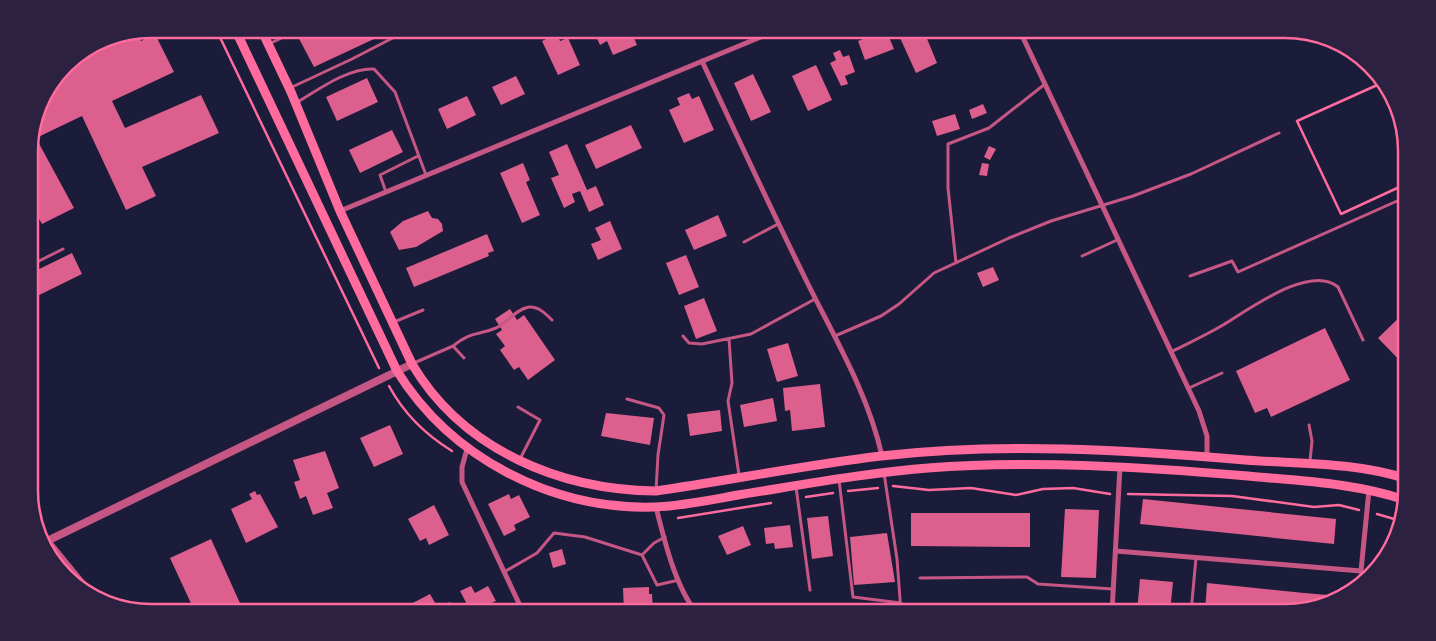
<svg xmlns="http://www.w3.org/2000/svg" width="1436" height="641" viewBox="0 0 1436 641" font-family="Cabin,sans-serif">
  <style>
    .building { fill: #dd5f8e }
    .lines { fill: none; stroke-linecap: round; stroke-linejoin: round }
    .path { stroke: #ff6b9d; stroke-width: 2.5 }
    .service { stroke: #c65784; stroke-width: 3 }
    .minor { stroke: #c65784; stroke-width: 5 }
    .tertiary { stroke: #c65784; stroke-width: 8 }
    .secondary { stroke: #ff6b9d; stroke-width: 9 }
    .rim { fill: none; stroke: #ff6b9d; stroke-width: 2.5 }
  </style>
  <rect width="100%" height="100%" fill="#1b1b3a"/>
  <path class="building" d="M306,29H387L389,32L314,67L296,33Z
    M601,29H630L637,45L613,55L607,41L600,45L594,32Z
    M896,29H923L937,63L916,73Z
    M886,30L894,49L865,60L858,41Z
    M136,32L141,41L155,34L174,72L112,101L125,128L201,95L219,133L142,167L156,196L126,210L82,116L36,138L74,208L42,224L29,201V142L41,97L70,59L104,38Z
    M557,34L560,41L568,38L580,65L558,75L542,41Z
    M840,50L843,57L849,55L855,72L845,76L848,84L841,86L830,63L836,60L833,53Z
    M816,65L832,100L808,111L792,76Z
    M753,74L771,112L751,121L734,83Z
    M516,76L525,94L501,105L492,87Z
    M367,78L378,102L337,121L326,97Z
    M689,93L692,99L699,96L714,130L684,143L669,110L680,105L677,98Z
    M467,96L476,115L447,129L438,109Z
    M983,104L987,113L972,119L969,110Z
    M955,114L960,129L937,136L932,121Z
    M631,125L642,148L596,169L585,145Z
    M392,130L403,152L360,173L349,150Z
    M567,144L587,190L596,186L604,205L589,212L580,191L572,194L575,202L564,208L551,178L559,175L549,152Z
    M989,146L996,149L990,160L984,157Z
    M523,163L530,180L526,182L540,215L522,223L500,173Z
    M982,163L989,164L987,176L979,175Z
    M428,211L432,218L438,219L442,224L443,231L416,247L399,250L390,232L403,221Z
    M718,215L727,236L694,250L685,230Z
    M610,221L622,249L598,260L591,244L601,240L595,228Z
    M487,234L494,251L488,253L489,256L414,287L406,268Z
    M72,253L82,274L29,300V274Z
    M686,255L699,287L679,295L666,263Z
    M993,267L999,280L983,287L977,273Z
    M704,298L717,331L696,339L684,306Z
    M510,309L517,320L524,315L555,360L528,380L519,367L514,370L500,350L505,346L496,334L502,330L495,319Z
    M1407,310V368L1378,338Z
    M1325,328L1350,380L1271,417L1267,408L1255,413L1236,371Z
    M788,343L798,376L777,382L767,349Z
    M820,384L825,427L792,431L790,410L785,411L783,388Z
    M773,398L777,421L744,427L740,405Z
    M720,410L722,431L690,436L687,414Z
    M606,413L654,418L650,445L601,436Z
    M390,425L403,454L374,467L360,438Z
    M325,451L339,488L327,493L333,508L313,515L306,496L300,499L294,482L300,480L293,460Z
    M255,491L257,495L260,494L278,527L246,543L231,509L252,499L249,494Z
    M509,494L511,499L519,495L530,517L514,525L516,530L504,536L488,504Z
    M1143,499L1336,519L1334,544L1140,524Z
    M434,505L449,535L429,545L426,538L420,541L408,519Z
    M1065,509L1099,510L1096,578L1061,577Z
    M911,513H1030V547L911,546Z
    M828,516L833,556L812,559L807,518Z
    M790,525L793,547L775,549L774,543L766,544L764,528Z
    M743,526L751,545L727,555L718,536Z
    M887,533L895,582L854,585L850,537Z
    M211,539L244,612H195L170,558Z
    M562,549L566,564L553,568L549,553Z
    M1140,579L1173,582L1170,612H1137Z
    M1207,583L1304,593L1340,596L1293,612H1205Z
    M471,586L475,593L488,586L496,601L471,612L460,591Z
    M649,587V594H652L653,612H624L623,588Z
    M430,594L438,608L450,602L456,612H412L409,605Z"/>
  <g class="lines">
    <path class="path" d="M216,29L379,368
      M1384,82L1297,121L1341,214L1406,184
      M389,386C403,412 426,435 452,451
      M893,486L929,490L971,488L1016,495L1043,489L1073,488L1110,494
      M848,491L878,488
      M1128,494L1232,496L1314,507L1339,505L1359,510
      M806,497L833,493
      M1377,514L1401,521
      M678,518L771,503"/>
    <path class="service" d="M269,44L300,29
      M290,88L352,59L410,29
      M296,103C318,90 347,68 374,69L395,92L426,175
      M386,192L380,175L418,156
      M744,242L778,224
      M1082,256L1117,240
      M956,263L948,188V144L989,128L1045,84
      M29,266L63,249
      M1190,276L1232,261L1238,272L1406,197
      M394,322L423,310
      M683,336L689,343L702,344L751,334L815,299
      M835,336L881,316L899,304L934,273L1009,238L1051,221L1133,196L1191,174L1279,133
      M729,339L732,383L728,401L739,475
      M453,346C473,330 477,336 496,328C507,323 516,309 529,307C538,306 546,314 552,320
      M1171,352C1189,343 1206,335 1223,325C1247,311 1310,263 1338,287L1363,340
      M414,363L453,346L464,358
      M1189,388L1222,373
      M627,399L659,408L664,415L658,455L656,491
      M518,407L540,420L520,459
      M1309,425L1312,441L1310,461
      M884,473L897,559L901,612
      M839,480L853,597L901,603
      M796,487L810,590
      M642,555L654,543L665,537
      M504,572L537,553L554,533L585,537L642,555L657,585L679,580
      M920,578L1027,577L1038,584L1113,589
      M1191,612L1196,558"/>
    <path class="minor" d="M1019,29L1199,411L1207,436V456
      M702,61C736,134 770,207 806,280C834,337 868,393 882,456
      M340,211L780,29
      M467,449L462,467V482L523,612
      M656,507C664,539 675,586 696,612
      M1116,551L1361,571
      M1363,579L1361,571L1369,490
      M1112,612L1120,467"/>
    <path class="tertiary" d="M42,535L87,590
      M45,542L412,364"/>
    <path class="secondary" d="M235,29L397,371C451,458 552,510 654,507C682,506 710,500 738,495C801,485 865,473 928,468C1035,460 1142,467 1248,476C1301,481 1355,483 1405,500
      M261,29L291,92L340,211L412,364C463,450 560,490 656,491C731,480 806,465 881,456C1002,442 1125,450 1245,460C1298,464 1357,462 1407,479"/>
  </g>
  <path d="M0 0H1436V641H0ZM151 38H1285A113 113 0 0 1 1398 151V491A113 113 0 0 1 1285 604H151A113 113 0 0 1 38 491V151A113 113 0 0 1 151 38Z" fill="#2d2142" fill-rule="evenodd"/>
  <path class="rim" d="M151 38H1285A113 113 0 0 1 1398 151V491A113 113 0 0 1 1285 604H151A113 113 0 0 1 38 491V151A113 113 0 0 1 151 38Z"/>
</svg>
